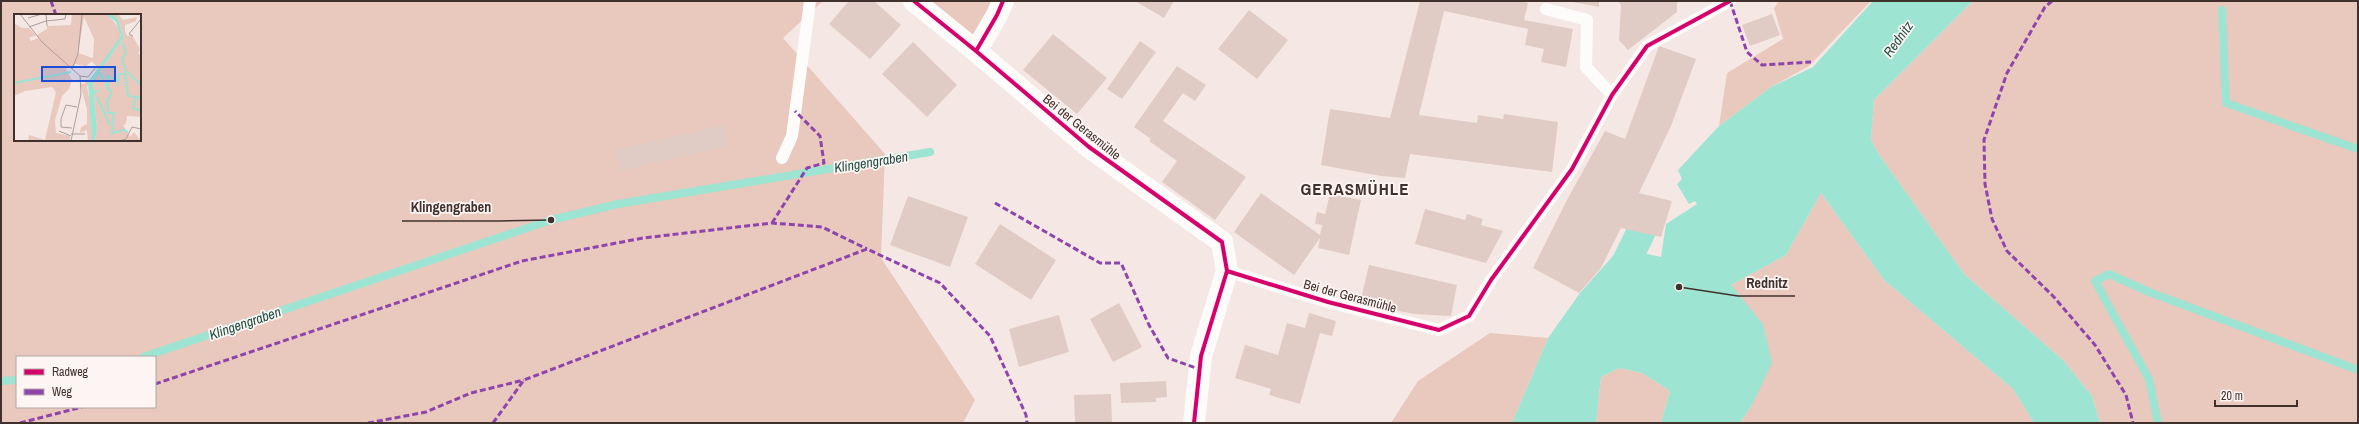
<svg xmlns="http://www.w3.org/2000/svg" width="2359" height="424" viewBox="0 0 2359 424" font-family="'Archivo Narrow',sans-serif">
  <style>
    .green { fill: #e9c8bd; fill-rule: evenodd }
    .water { fill: #9de4d3 }
    .lines { fill: none; stroke-linecap: round; stroke-linejoin: round }
    .stream { stroke: #9de4d3; stroke-width: 8 }
    .canal { stroke: #9de4d3; stroke-width: 29 }
    .building { fill: #e1cbc5 }
    .lane { stroke: #fefcfb; stroke-width: 12 }
    .street { stroke: #fefcfb; stroke-width: 22 }
    .quiet { stroke: #8e44ad; stroke-width: 3; stroke-dasharray: 6 3; stroke-linecap: butt }
    .cycleway-casing { stroke: #fdf5f3; stroke-width: 6 }
    .cycleway { stroke: #d6006c; stroke-width: 4 }
    .labels { text-anchor: middle; dominant-baseline: central; stroke-width: 3.5; stroke-linejoin: round; paint-order: stroke }
    .street-label { font-size: 13px; fill: #41312d; stroke: #fdf5f3 }
    .water-label { font-size: 14px; font-style: italic; fill: #225147; stroke: #fdf5f3 }
    .district-label { font-size: 17px; font-weight: bold; letter-spacing: 1px; fill: #41312d; stroke: #fdf5f3 }
    .inset-river { fill: none; stroke: #9de4d3; stroke-width: 2 }
    .inset-road { fill: none; stroke: #ad9f9b; stroke-width: 1 }
    .view { fill: #1d4ed8; fill-opacity: 0.15; stroke: #1d4ed8; stroke-width: 2 }
    .inset-edge { fill: none; stroke: #41312d; stroke-width: 2 }
    .leader { fill: none; stroke: #41312d; stroke-width: 1.5 }
    .callout-dot { fill: #41312d; stroke: #fdf5f3; stroke-width: 1.5 }
    .callout-label { font-size: 14px; text-anchor: middle; font-weight: bold; fill: #41312d; stroke: #fdf5f3; stroke-width: 3.5; stroke-linejoin: round; paint-order: stroke }
  </style>
  <rect width="100%" height="100%" fill="#f5e8e4"/>
  <path class="green" d="M1,1H823L783,38L885,154L881,258L975,400L963,423H1ZM15,15H140V140H15ZM17,357H155V407H17Z
    M913,1H997L973,44Z
    M1779,1H1871L1809,66L1771,87L1719,126L1727,73L1783,39L1774,8Z
    M1973,1H2358V423H2100L2092,396L2063,360L1965,275L1880,156L1871,140L1874,100Z
    M1821,193L1884,280L2013,389L2034,423H1740L1752,405L1731,285L1786,255Z
    M1490,333L1548,338L1512,423H1391L1418,381Z
    M1619,368L1642,373L1670,391L1661,423H1596L1601,377Z"/>
  <path class="water" d="M1873,1H1973L1874,100L1871,140L1880,156L1965,275L2063,360L2092,396L2100,423H2034L2013,389L1884,280L1821,193L1786,255L1731,285L1763,324L1772,363L1752,405L1740,423H1661L1670,391L1642,373L1619,368L1601,377L1596,423H1512L1548,338L1580,293L1620,248L1661,257L1666,224L1697,204L1695,201L1689,204L1677,184L1682,179L1678,170L1719,126L1771,87L1813,67Z"/>
  <g class="lines">
    <path class="stream" d="M2222,10L2226,103L2358,149
      M143,357L551,220L618,204L930,152
      M1,381L17,380
      M2158,423L2149,379L2095,281L2109,274L2149,292L2358,370"/>
    <path class="canal" d="M1615,285L1641,232"/>
  </g>
  <path class="building" d="M849,1H874L901,25L870,59L829,24Z
    M1135,1H1174L1164,18Z
    M1420,1H1518L1528,3L1524,20L1573,29L1566,67L1541,62L1544,49L1525,45L1528,29L1444,11L1419,115L1477,123L1478,115L1503,119L1504,114L1558,122L1552,172L1410,154L1405,178L1381,176L1321,165L1330,109L1390,118Z
    M1574,1H1599V7L1573,2Z
    M1618,1H1677V12L1628,50L1619,40L1621,5Z
    M1249,10L1288,40L1257,79L1218,49Z
    M1772,14L1780,35L1750,46L1742,25Z
    M1053,34L1107,78L1077,114L1023,70Z
    M1140,41L1156,52L1122,99L1107,89Z
    M913,42L957,85L927,117L882,74Z
    M1659,46L1696,59L1671,126L1639,193L1672,201L1661,237L1621,228L1601,268L1579,293L1533,268L1568,198L1605,131L1625,139Z
    M1177,66L1206,85L1195,101L1183,93L1163,121L1246,177L1215,220L1162,182L1177,161L1149,141L1151,139L1134,127Z
    M724,125L729,146L620,171L615,150Z
    M1261,193L1320,235L1322,225L1315,224L1317,212L1325,214L1330,194L1361,200L1349,255L1318,248L1320,238L1294,275L1234,232Z
    M908,196L968,217L950,267L890,245Z
    M1425,209L1465,220L1467,214L1483,219L1481,225L1503,231L1486,263L1415,244Z
    M1000,224L1056,260L1031,300L975,264Z
    M1369,265L1457,285L1451,316L1414,314L1360,303Z
    M1119,303L1142,347L1113,362L1090,319Z
    M1309,313L1336,321L1332,336L1320,333L1300,404L1269,395L1271,389L1235,378L1245,345L1278,355L1287,323L1305,328Z
    M1059,315L1069,352L1019,367L1009,329Z
    M1166,381L1167,397L1156,398V402L1121,403L1120,383Z
    M1111,394L1112,423H1075L1074,395Z"/>
  <g class="lines">
    <path class="lane" d="M1546,9L1587,20L1586,67L1612,95
      M782,158L792,136L810,1
      M1227,271L1328,302L1439,330L1469,316L1491,280L1572,169L1612,95L1647,46L1730,1"/>
    <path class="street" d="M914,1L976,51L1089,147L1222,242L1227,271L1201,356L1194,423
      M976,51L997,15L1003,1"/>
    <path class="quiet" d="M51,1L56,15
      M1730,1L1747,52L1762,65L1811,62
      M2052,1L2045,7L2007,73L1984,140L1985,184L1992,219L2007,251L2053,296L2095,345L2126,395L2133,423
      M995,203L1100,263H1121L1149,325L1168,358L1199,369
      M772,223L807,168L824,163L820,136L795,111
      M155,384L522,261L643,238L772,223L822,227L867,249
      M20,423L82,407
      M368,423L426,412L471,393L524,380
      M493,423L524,380L867,249L940,283L990,336L1026,415L1027,423"/>
    <defs>
      <path id="cycleway" d="M914,1L976,51L1089,147L1222,242L1227,271L1201,356L1194,423
        M976,51L997,15L1003,1
        M1227,271L1328,302L1439,330L1469,316L1491,280L1572,169L1612,95L1647,46L1730,1"/>
    </defs>
    <use href="#cycleway" class="cycleway-casing"/>
    <use href="#cycleway" class="cycleway"/>
  </g>
  <g class="labels">
    <g class="street-label">
      <text transform="translate(1082 127) rotate(39)">Bei der Gerasmühle</text>
      <text transform="translate(1350 296) rotate(15)">Bei der Gerasmühle</text>
    </g>
    <g class="water-label">
      <text transform="translate(1898 39) rotate(-54)">Rednitz</text>
      <text transform="translate(871 162) rotate(-9)">Klingengraben</text>
      <text transform="translate(245 323) rotate(-19)">Klingengraben</text>
    </g>
    <g class="district-label">
      <text x="1355" y="188">GERASMÜHLE</text>
    </g>
  </g>
  <g transform="translate(14 14)">
    <rect width="127" height="127" fill="#f5e8e4"/>
    <path d="M58,0L94,1L106,15L107,26L81,57L83,53L78,47L72,52L61,50L58,55L55,52L52,55L58,66L55,75L48,82L41,106L42,119L56,122V127H14L15,121L31,126L42,78L38,73L11,77L0,82V9L8,14H15L22,21L15,24L17,27L24,24L29,29L23,21L33,15V12L57,11ZM70,3L80,25L79,44L64,39ZM98,0H104L109,6L123,3L122,7L111,11V17L113,22L118,21L126,35L124,40H127V103L113,102L112,110L109,111L116,123L120,118L127,127H81L83,114L80,81L94,70L86,57L110,23L106,10ZM85,59L92,70L87,76L80,77L78,65ZM76,64L73,73L78,100V127H74L73,116L66,119L67,113L73,110V95L66,69L70,70Z" fill="#e9c8bd" fill-rule="evenodd"/>
    <path d="M92,0H98L104,5L110,23L86,57L94,70L80,81L83,114L81,127H78L74,68L107,22L102,8ZM85,60L92,70L87,76L80,77L78,65L81,67Z" fill="#9de4d3" fill-rule="evenodd"/>
    <path class="inset-river" d="M109,29L112,40L109,44V49M110,50L112,57L127,71M104,66L93,62L95,69L93,74L97,77L96,83L93,85L94,99H100L98,119L110,116L114,118M0,69L57,58M104,71L105,60H111L114,82M115,82L127,84M83,83L96,111M122,83L119,94L127,97"/>
    <path class="inset-road" d="M6,0L28,28L66,62L74,63L82,53M32,0L33,12M14,4L28,0M15,13L32,7L51,5L52,0M119,22L115,20L127,5M58,55L64,40L68,0M58,114L47,113V105L52,91L63,93M45,117L57,122M57,120H71M57,127L67,80L66,62M105,127L112,125L118,113L127,115"/>
    <path class="view" d="M28,53H101V67H28Z"/>
    <rect width="127" height="127" class="inset-edge"/>
  </g>
  <path class="leader" d="M551 220L499 221H402M1679 287L1738 296H1795"/>
  <g class="callout-dot">
    <circle cx="551" cy="220" r="4"/>
    <circle cx="1679" cy="287" r="4"/>
  </g>
  <g class="callout-label">
    <text x="451" y="212">Klingengraben</text>
    <text x="1767" y="288">Rednitz</text>
  </g>
  <rect width="2359" height="424" fill="none" stroke="#41312d" stroke-width="4"/>
  <rect x="16" y="356" width="140" height="52" fill="#fdf5f3" stroke="#b2a7a4"/>
  <rect x="24" y="369" width="20" height="6" fill="#d6006c" stroke="#b2a7a4"/>
  <text x="52" y="376" font-size="12" fill="#41312d">Radweg</text>
  <rect x="24" y="389" width="20" height="6" fill="#8e44ad" stroke="#b2a7a4"/>
  <text x="52" y="396" font-size="12" fill="#41312d">Weg</text>
  <path d="M2215 400v6h82v-6" fill="none" stroke="#41312d" stroke-width="2"/>
  <text x="2221" y="400" font-size="12" fill="#41312d" stroke="#fdf5f3" stroke-width="3" paint-order="stroke">20 m</text>
</svg>
